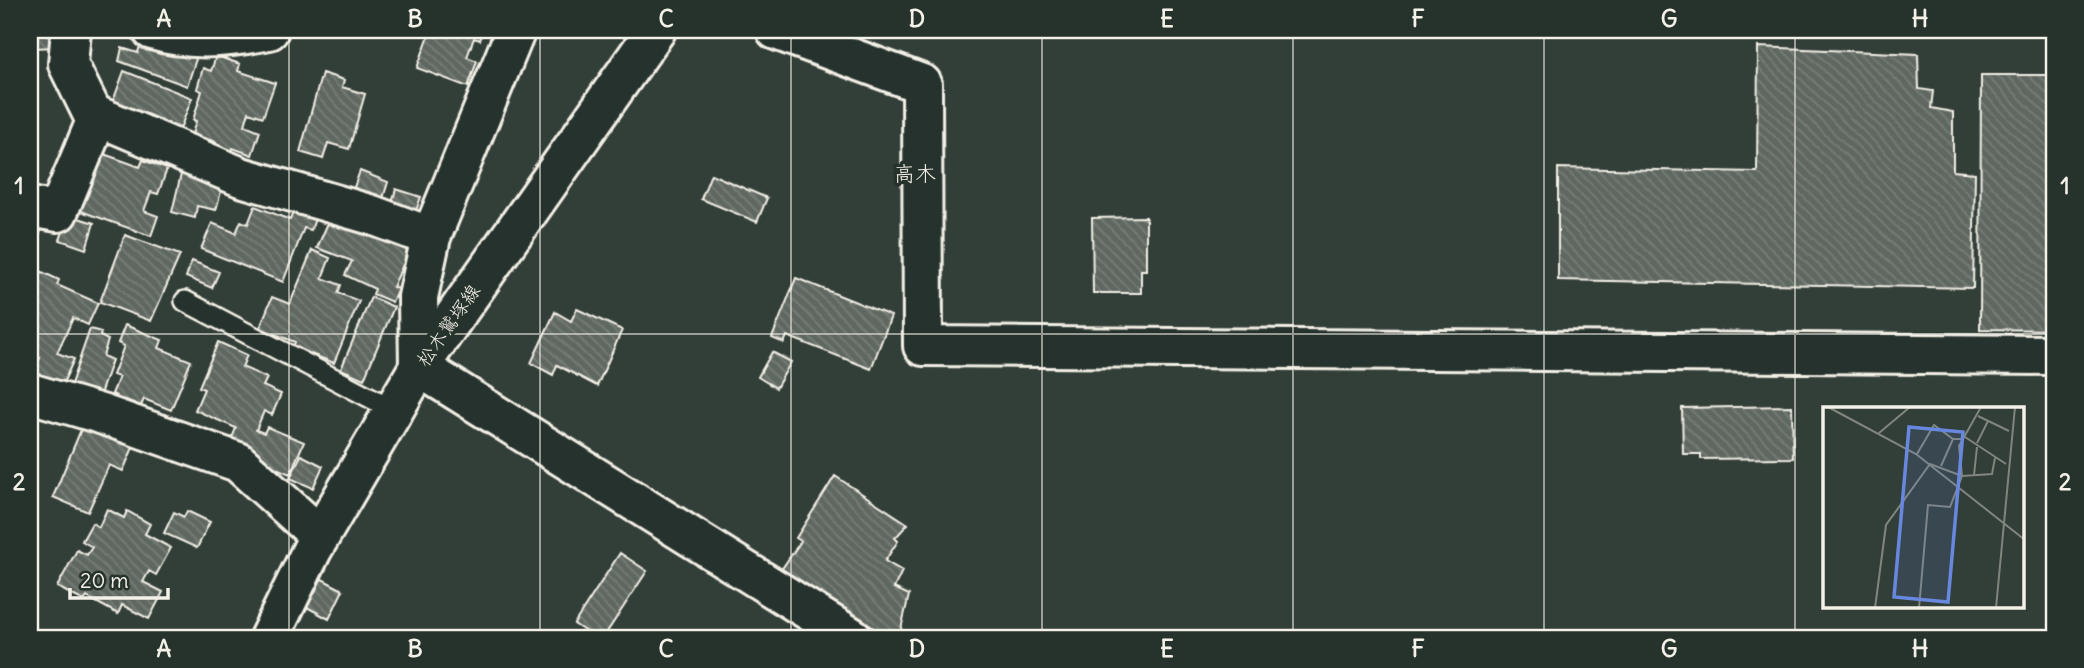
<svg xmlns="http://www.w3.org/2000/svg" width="2084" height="668" viewBox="0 0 2084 668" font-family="Delius,'Klee One',sans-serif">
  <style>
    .building { fill: url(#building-back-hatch); stroke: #f4f1e8; stroke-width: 2 }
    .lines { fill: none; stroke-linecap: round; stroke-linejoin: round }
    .lane-casing { stroke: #f4f1e8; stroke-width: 24 }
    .street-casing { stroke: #f4f1e8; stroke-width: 44 }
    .secondary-casing { stroke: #f4f1e8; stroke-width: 44 }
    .lane { stroke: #26332d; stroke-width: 19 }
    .street { stroke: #26332d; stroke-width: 38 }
    .secondary { stroke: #26332d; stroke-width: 38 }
    .grid { fill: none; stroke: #f4f1e8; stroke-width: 2; stroke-opacity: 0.55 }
    .labels { text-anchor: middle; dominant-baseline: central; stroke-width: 7; stroke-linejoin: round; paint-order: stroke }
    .street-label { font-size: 19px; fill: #f4f1e8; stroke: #26332d }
    .neighbourhood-label { font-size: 21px; fill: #f4f1e8; stroke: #26332d }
    .inset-road { fill: none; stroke: #80867e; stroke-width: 2 }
    .view { fill: #6887de; fill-opacity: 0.15; stroke: #6887de; stroke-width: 3.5 }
    .inset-edge { fill: none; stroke: #f4f1e8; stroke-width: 3.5 }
    .neatline { fill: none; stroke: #f4f1e8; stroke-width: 2.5 }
    .grid-label { font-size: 23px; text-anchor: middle; font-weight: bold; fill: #f4f1e8 }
  </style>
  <defs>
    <pattern id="building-back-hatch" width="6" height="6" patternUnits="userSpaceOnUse" patternTransform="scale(1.75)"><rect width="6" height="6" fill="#5f6861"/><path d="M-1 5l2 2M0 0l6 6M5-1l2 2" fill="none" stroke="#777e78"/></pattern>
  </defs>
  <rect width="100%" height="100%" fill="#323e38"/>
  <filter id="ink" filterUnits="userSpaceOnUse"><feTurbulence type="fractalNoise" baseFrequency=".0143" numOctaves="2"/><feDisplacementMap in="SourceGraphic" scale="14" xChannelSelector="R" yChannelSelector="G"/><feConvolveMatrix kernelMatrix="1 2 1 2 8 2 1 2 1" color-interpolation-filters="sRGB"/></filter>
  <g filter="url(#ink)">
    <path class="building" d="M30,30H57L58,47L32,48Z
      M431,30H484L480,40L474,38L467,57L477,61L468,87L417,68Z
      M141,41L198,53L187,86L119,61L122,48L138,53Z
      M1758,47L1918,54L1919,89L1933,91L1931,108L1953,112V171L1975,173L1973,288L1558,280V168L1757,172Z
      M216,56L240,64L238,71L275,83L263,117L249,112L245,125L260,131L252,155L233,148L232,152L215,147L216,142L192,134L196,121L193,120L202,91L197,89L203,68L211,71Z
      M124,71L192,98L180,129L154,119L152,127L111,107Z
      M322,73L344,80L342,87L365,94L349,149L328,143L323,159L300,152Z
      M1981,75H2054V330L1980,329Z
      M98,152L140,167L143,160L167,169L158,194L151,192L144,211L158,216L151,236L72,208Z
      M30,153L39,159L30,172Z
      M182,170L224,181L216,210L197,206L195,218L172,212Z
      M360,171L388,182L380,208L350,198Z
      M711,174L767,198L757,222L701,199Z
      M396,189L421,197L414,216L389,212Z
      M296,204L317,213L311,230L304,228L283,282L201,249L212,223L236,233L241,221L248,224L255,206L290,220Z
      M69,215L94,223L86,249L60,240Z
      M331,216L411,247L393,287L398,289L392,302L373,294L375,289L345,275L352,261L317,248Z
      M1146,217V270H1141V293H1093L1092,218Z
      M30,223L42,228L30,260Z
      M125,235L180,255L151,321L100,302Z
      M312,250L330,258L322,278L341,285L338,293L359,301L334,363L293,347L295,342L260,328L272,297L290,304Z
      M192,261L219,272L212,288L186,277Z
      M38,270L59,280L57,285L98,303L88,325L73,318L57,353L74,359L60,390L31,377L40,358L30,353V276L35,278Z
      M796,278L891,316L871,369L787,336L784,343L772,338Z
      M371,297L394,307L364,379L341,369Z
      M577,309L622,330L597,386L557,365L553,375L531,363L555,312L571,321Z
      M125,325L162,340L159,348L191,361L171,410L144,399L141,406L126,400L123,407L113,403L116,396L112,394L119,377L113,375L124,346L118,343Z
      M90,329L101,332L100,336L108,340L103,356L112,360L98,400L69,390Z
      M218,342L247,355L242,367L267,378L263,386L281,394L272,415L264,411L256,430L264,433L267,427L304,442L290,474L255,459L230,443L236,428L195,410L204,389L199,387Z
      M772,352L791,362L776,388L758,377Z
      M1792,406L1793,458L1701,459V454H1683L1682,408Z
      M82,427L106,438L107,433L134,445L123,471L109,465L88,512L53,497Z
      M301,455L323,466L313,488L290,478Z
      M835,476L908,524L895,538L898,541L885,561L902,571L894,588L909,595L900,633L894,630L890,638L874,635L877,630L781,570L801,541L796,538Z
      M107,509L124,518L127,511L150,524L145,534L171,548L156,575L149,571L143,582L163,592L149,619L122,605L118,614L87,597L84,601L57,587L77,550L87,555L92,547L82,541L92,523L99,527Z
      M187,511L210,522L197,548L164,533L174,512L184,517Z
      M620,553L647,571L605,635L601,632L595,638L574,624Z
      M320,578L343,590L329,619L305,606Z"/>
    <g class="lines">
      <defs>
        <path id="lane" d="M185,301L394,410"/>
        <path id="street" d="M152,30C190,42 231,38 269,30
          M776,30L922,84L923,346L2054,355
          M93,114L241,177L372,215L431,237
          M30,207L58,212L96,121L68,64L71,30
          M419,367L418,297L431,237L516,30
          M30,393L101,414L238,462L320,536"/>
        <path id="secondary" d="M419,367L853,638
          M269,638L312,550L419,367L656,30"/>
      </defs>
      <use href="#lane" class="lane-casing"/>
      <use href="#street" class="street-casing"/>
      <use href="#secondary" class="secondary-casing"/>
      <use href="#lane" class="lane"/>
      <use href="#street" class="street"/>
      <use href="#secondary" class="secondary"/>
    </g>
  </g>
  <path class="grid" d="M289,30V638M540,30V638M791,30V638M1042,30V638M1293,30V638M1544,30V638M1795,30V638M30,334H2054"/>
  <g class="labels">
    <g class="street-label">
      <text transform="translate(448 325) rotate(-55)">松木鷲塚線</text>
    </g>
    <g class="neighbourhood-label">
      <text x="915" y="173">高木</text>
    </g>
  </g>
  <g transform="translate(1823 407)">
    <rect width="201" height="201" fill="#323e38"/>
    <path class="inset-road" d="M5,0L93,47L202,133M155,9L186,24M56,26L87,0M142,30L183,57M154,36L165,14M94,47L111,18L130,32H140M118,59L130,32M151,68L154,40M52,201L63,118L107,57L139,69L169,67L172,51M96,201L105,98L127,100L139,69L136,39L158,0M173,201L192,0"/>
    <path class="view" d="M86,20L140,25L125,195L71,190Z"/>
    <rect width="201" height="201" class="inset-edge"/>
  </g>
  <rect width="2084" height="668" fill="none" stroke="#26332d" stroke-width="77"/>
  <path d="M70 588v10h98v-10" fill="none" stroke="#f4f1e8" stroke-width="3.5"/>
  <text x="80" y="588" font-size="21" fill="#f4f1e8" stroke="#26332d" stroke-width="5" paint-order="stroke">20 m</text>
  <rect x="38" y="38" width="2008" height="592" class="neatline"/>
  <g class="grid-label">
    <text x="164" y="27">A</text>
    <text x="415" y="27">B</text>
    <text x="666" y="27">C</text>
    <text x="917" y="27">D</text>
    <text x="1167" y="27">E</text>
    <text x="1418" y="27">F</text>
    <text x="1669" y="27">G</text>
    <text x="1920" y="27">H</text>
    <text x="19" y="194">1</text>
    <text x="2065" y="194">1</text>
    <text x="19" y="490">2</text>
    <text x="2065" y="490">2</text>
    <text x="164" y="657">A</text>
    <text x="415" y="657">B</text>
    <text x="666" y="657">C</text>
    <text x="917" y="657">D</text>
    <text x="1167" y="657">E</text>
    <text x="1418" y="657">F</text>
    <text x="1669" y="657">G</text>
    <text x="1920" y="657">H</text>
  </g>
</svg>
